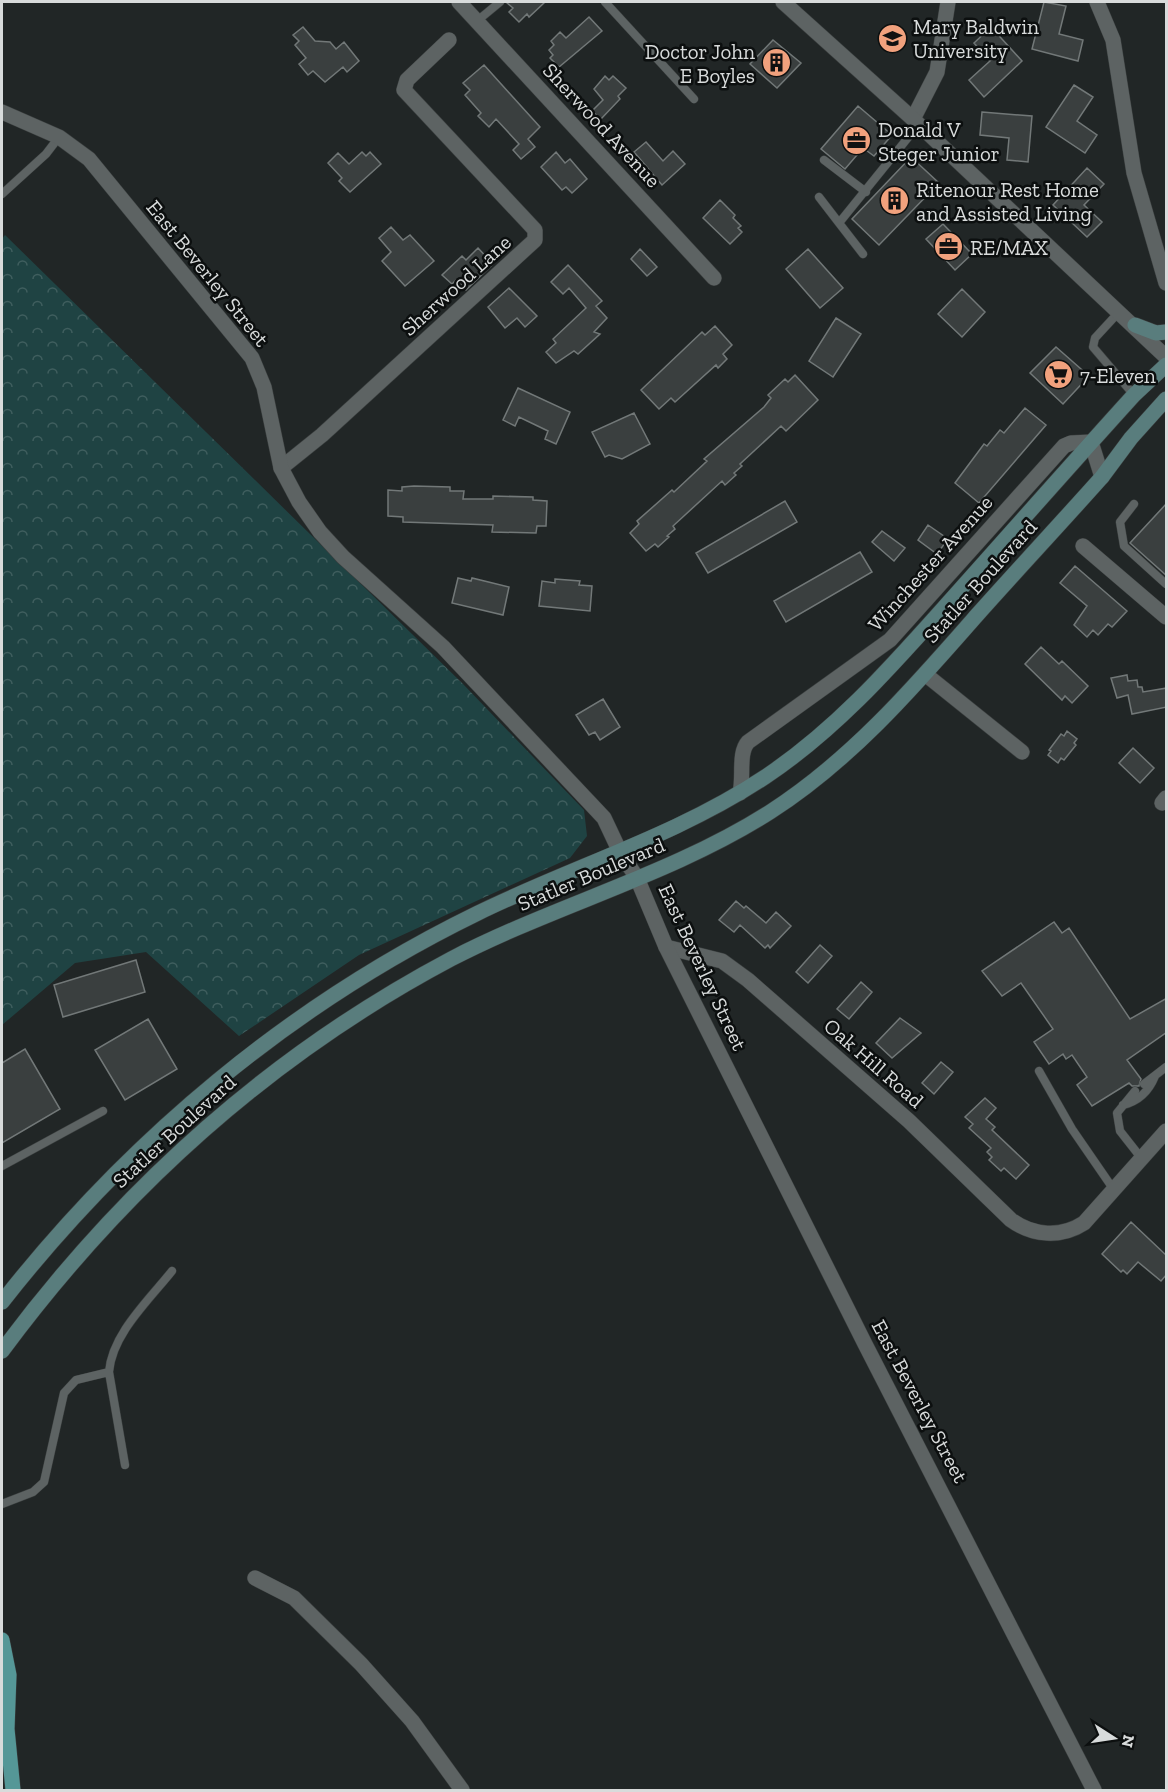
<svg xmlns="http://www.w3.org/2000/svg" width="1168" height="1792" viewBox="0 0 1168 1792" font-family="'Zilla Slab',serif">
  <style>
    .forest { fill: url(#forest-crowns) }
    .building { fill: #3a3f3f; stroke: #727878; stroke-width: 1.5 }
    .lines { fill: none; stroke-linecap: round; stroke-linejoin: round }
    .service-casing { stroke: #3c4040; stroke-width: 9 }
    .minor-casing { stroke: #3c4040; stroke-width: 16 }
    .tertiary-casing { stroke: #3c4040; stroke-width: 16 }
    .secondary-casing { stroke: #3c4040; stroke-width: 16 }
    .primary-casing { stroke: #3c4040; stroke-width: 16 }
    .service { stroke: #5d6363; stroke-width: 8 }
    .minor { stroke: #5d6363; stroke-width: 15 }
    .tertiary { stroke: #5d6363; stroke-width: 15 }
    .secondary { stroke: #597d7d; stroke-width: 15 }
    .primary { stroke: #559797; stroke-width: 15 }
    .labels { text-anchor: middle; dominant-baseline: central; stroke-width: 5; stroke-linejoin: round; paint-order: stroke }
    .poi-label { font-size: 21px; fill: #d8dbdb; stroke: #0c0f0f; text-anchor: start }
    .street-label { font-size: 21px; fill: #d8dbdb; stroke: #0c0f0f }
  </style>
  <defs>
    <pattern id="forest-crowns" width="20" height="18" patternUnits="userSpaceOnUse" patternTransform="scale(1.5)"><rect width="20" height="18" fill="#1f4343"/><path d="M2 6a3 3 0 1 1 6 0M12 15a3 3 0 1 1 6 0" fill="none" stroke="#3f5e5e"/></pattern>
  </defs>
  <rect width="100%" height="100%" fill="#212626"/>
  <path class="forest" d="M5,235L463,684L584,810L587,836L570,858L359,955L239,1036L146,952L75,963L2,1025V239Z"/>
  <path class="building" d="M506,2H545L529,17L527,14L519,22L509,12L513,8Z
    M1044,2L1066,6L1059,34L1083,40L1078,61L1032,49Z
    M589,17L602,31L559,67L550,58L553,55L549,50L554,45L551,41L560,32L566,38Z
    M303,27L315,41L330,42L336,49L344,42L359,61L347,72L343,67L325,82L313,71L308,75L299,64L306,58L295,45L299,41L293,35Z
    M991,27L1022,61L984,97L969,80L990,61L974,43Z
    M773,40L801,63L777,88L750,64Z
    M484,65L540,127L528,139L535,147L521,159L513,150L519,144L496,119L489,127L478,116L481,113L465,95L470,90L463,83Z
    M605,76L609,80L613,76L626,88L618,96L620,99L601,119L592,111L603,100L594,89Z
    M1074,85L1093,97L1077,121L1097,135L1085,153L1046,127Z
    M858,106L892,135L874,156L863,148L845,169L821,149Z
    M982,112L1032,116L1028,162L1007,160L1009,138L980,135Z
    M646,142L663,161L673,151L685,164L662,185L634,152Z
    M362,152L366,156L370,152L381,164L350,192L339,181L342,178L328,163L338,153L349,164Z
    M556,152L565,163L570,159L587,179L572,193L566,187L562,190L541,167Z
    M911,157L939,183L879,245L852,219Z
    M1087,168L1104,184L1084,205L1102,222L1087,237L1053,205Z
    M720,200L735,215L733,218L741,226L738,228L742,232L730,244L703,218Z
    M943,224L972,254L955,270L926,239Z
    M391,227L403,240L410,235L434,261L405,286L382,261L391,252L379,238Z
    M478,248L493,264L466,290L456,280L452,284L442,275L462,256L466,260Z
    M640,249L657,267L647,276L631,259Z
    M808,249L843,288L820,308L786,269Z
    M568,265L602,301L596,306L607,318L594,332L600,334L578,354L574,351L556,363L546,352L556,343L553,339L586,308L569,288L563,294L551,282Z
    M509,288L537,316L525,327L517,318L505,328L488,307Z
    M962,289L985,312L962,337L938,314Z
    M836,318L861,334L833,377L809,361Z
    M715,326L732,345L723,354L727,359L718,368L716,365L675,402L671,398L659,409L641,390L702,332L705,335Z
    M1056,347L1089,376L1063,404L1030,373Z
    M795,375L818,400L786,431L781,426L740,464L742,466L734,473L736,475L725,485L722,481L673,526L675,529L667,536L669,537L658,547L655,544L646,551L630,533L639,524L637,521L672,490L674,492L707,461L704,459L764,407L771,398L768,395L785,379L788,382Z
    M518,388L570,412L556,444L545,439L548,431L519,417L515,426L503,420Z
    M1025,408L1046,425L979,503L955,483L984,444L987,446L1000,430L1004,433Z
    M634,413L650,444L622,459L609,455L605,457L592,432Z
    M414,486L450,487V491H464L463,499H493V496L533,497V500L547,501L546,526H537L536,533L492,532L493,525L403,522V517L388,516V490L402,491V487Z
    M785,501L797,522L708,573L696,553Z
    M1167,503V576L1130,543Z
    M928,525L948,539L937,554L918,540Z
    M882,531L905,548L894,561L872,542Z
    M860,552L872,572L786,622L774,601Z
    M1075,566L1127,611L1112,627L1108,624L1098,635L1093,630L1087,637L1074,625L1087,606L1060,583Z
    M458,578L471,581L472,578L509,587L503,615L452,603Z
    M555,579L580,581L579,585L592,586L590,611L539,606L542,581L555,583Z
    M1041,647L1059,664L1062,661L1088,686L1072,703L1065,696L1062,700L1025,664Z
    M1127,675L1128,681L1137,680L1138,687H1142L1143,692L1167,688V707L1132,714L1128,695L1117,698L1111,678Z
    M603,699L620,727L600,740L595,732L589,735L576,715Z
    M1067,731L1077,739L1074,743L1076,745L1064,760L1061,758L1058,763L1048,755L1051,751L1049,750L1061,734L1064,736Z
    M1133,748L1154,768L1140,783L1119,763Z
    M736,901L744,908L746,906L766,923L776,912L791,926L770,948L768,945L765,948L740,925L734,932L719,920Z
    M1054,922L1062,933L1069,928L1130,1019L1167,998V1032L1127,1060L1141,1079L1139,1086H1132L1129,1083L1092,1106L1077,1085L1087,1077L1072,1055L1066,1059L1063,1054L1049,1064L1034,1042L1053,1029L1021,983L1002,996L982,971Z
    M820,945L832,956L808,983L796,972Z
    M136,960L145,992L63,1017L54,985Z
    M861,982L872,992L849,1019L837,1009Z
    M900,1018L921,1033L892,1058L876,1043Z
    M148,1019L177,1069L125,1100L95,1050Z
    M25,1049L60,1109L2,1143V1063Z
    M941,1062L953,1072L934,1094L922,1083Z
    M985,1098L996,1108L986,1119L995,1127L992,1130L1029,1165L1016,1179L1004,1168L1001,1171L989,1160L992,1157L987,1152L991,1148L969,1128L973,1124L965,1117Z
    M1131,1222L1167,1256V1274L1161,1281L1138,1262L1127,1274L1123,1270L1121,1272L1102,1254Z"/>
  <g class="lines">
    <defs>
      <path id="service" d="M605,2L694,99
        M477,21L500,2
        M824,160L866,192
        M2,194L46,154L59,137
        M819,197L839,223
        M863,254L839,223L919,124
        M1119,312L1095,338L1093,347L1134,395
        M1134,504L1120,522L1124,546L1166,584
        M1039,1071L1072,1129L1114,1190
        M1144,1084L1166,1067
        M1135,1091L1117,1113L1120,1131L1142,1159
        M1123,1105C1139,1101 1149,1091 1155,1076
        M2,1166L103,1111
        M109,1372C112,1334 149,1300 172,1271
        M2,1504L33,1492L44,1482L64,1393L76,1380L109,1372L125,1465"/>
      <path id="minor" d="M459,2L714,278
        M1097,2L1113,40L1134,173L1166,283
        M913,119L937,72L948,2
        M281,468L322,435L535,240V230L404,90L407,80L449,40
        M1083,546L1166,617
        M925,674L1022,752
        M740,793C744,777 738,753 748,742L890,640L1064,446L1071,443L1091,442L1102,477
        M1162,803L1166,798
        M666,947L722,961L748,980L909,1121L1011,1220C1033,1236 1061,1238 1084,1223L1166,1131
        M255,1578L294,1598L361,1664L412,1721L462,1790"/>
      <path id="tertiary" d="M783,2L913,119L1166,357
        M2,112L59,137L89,159L252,358L264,387L281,468L299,502L320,532L343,557L443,647L604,818L620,852L637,878L666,947L865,1344L1094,1790"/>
      <path id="secondary" d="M1135,325L1156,333L1166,332
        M2,1302C130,1139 291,1004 478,913C574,866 676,836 765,777C840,727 897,660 957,593C1016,527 1074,461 1134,395L1166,365
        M2,1351C122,1189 272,1054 451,959C555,905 671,875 770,812C851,760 914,687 977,615C1018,569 1061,523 1102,477L1131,438L1166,399"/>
      <path id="primary" d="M2,1640L9,1675L7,1729L13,1790"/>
    </defs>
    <use href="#service" class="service-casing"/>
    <use href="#minor" class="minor-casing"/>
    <use href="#tertiary" class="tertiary-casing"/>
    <use href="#secondary" class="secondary-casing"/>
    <use href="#primary" class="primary-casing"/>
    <use href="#service" class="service"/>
    <use href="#minor" class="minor"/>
    <use href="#tertiary" class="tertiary"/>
    <use href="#secondary" class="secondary"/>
    <use href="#primary" class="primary"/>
  </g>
  <defs>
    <symbol id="university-disc" viewBox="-11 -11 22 22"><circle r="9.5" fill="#f1a17d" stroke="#0c0f0f"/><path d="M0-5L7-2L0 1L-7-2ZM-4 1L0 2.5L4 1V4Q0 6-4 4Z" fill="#111"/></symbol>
    <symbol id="building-disc" viewBox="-11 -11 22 22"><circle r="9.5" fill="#f1a17d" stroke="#0c0f0f"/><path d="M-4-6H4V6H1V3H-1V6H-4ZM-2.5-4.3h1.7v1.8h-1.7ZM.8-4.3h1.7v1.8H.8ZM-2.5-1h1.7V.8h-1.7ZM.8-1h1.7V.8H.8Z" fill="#111"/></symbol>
    <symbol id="office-disc" viewBox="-11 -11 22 22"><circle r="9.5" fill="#f1a17d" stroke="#0c0f0f"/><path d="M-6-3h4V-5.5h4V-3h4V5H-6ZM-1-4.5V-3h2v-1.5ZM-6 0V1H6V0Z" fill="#111"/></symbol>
    <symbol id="supermarket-disc" viewBox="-11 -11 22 22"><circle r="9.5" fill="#f1a17d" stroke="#0c0f0f"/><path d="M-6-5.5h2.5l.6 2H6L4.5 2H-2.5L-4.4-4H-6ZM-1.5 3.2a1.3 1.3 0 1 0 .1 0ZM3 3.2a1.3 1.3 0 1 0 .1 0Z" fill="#111"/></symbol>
  </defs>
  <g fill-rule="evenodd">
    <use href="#university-disc" x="876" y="22" width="33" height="33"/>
    <use href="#building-disc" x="760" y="46" width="33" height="33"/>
    <use href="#office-disc" x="840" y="124" width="33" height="33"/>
    <use href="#building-disc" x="878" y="184" width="33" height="33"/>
    <use href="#office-disc" x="932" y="230" width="33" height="33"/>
    <use href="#supermarket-disc" x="1042" y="358" width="33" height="33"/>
  </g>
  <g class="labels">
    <g class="poi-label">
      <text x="913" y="26">Mary Baldwin<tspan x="913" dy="24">University</tspan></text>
      <text x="755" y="51" text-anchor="end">Doctor John<tspan x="755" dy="24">E Boyles</tspan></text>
      <text x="878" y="129">Donald V<tspan x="878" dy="24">Steger Junior</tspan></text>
      <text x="916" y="189">Ritenour Rest Home<tspan x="916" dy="24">and Assisted Living</tspan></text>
      <text x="970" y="247">RE/MAX</text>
      <text x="1080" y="375">7-Eleven</text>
    </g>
    <g class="street-label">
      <text transform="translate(602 125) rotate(47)">Sherwood Avenue</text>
      <text transform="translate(208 273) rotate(51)">East Beverley Street</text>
      <text transform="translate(456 285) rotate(-42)">Sherwood Lane</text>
      <text transform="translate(930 563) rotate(-48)">Winchester Avenue</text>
      <text transform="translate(980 581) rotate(-48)">Statler Boulevard</text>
      <text transform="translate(591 874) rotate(-23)">Statler Boulevard</text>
      <text transform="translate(703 967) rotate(65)">East Beverley Street</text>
      <text transform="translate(874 1063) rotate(41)">Oak Hill Road</text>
      <text transform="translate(174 1131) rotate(-42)">Statler Boulevard</text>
      <text transform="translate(920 1401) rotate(62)">East Beverley Street</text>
    </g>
  </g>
  <rect width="1168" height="1792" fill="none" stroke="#d8dbdb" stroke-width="6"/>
  <g transform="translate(1114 1738) rotate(102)" stroke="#0c0f0f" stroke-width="4.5" paint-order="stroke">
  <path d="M0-4.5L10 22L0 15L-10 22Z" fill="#d8dbdb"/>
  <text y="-9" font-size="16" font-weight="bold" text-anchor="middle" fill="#d8dbdb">N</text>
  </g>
</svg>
